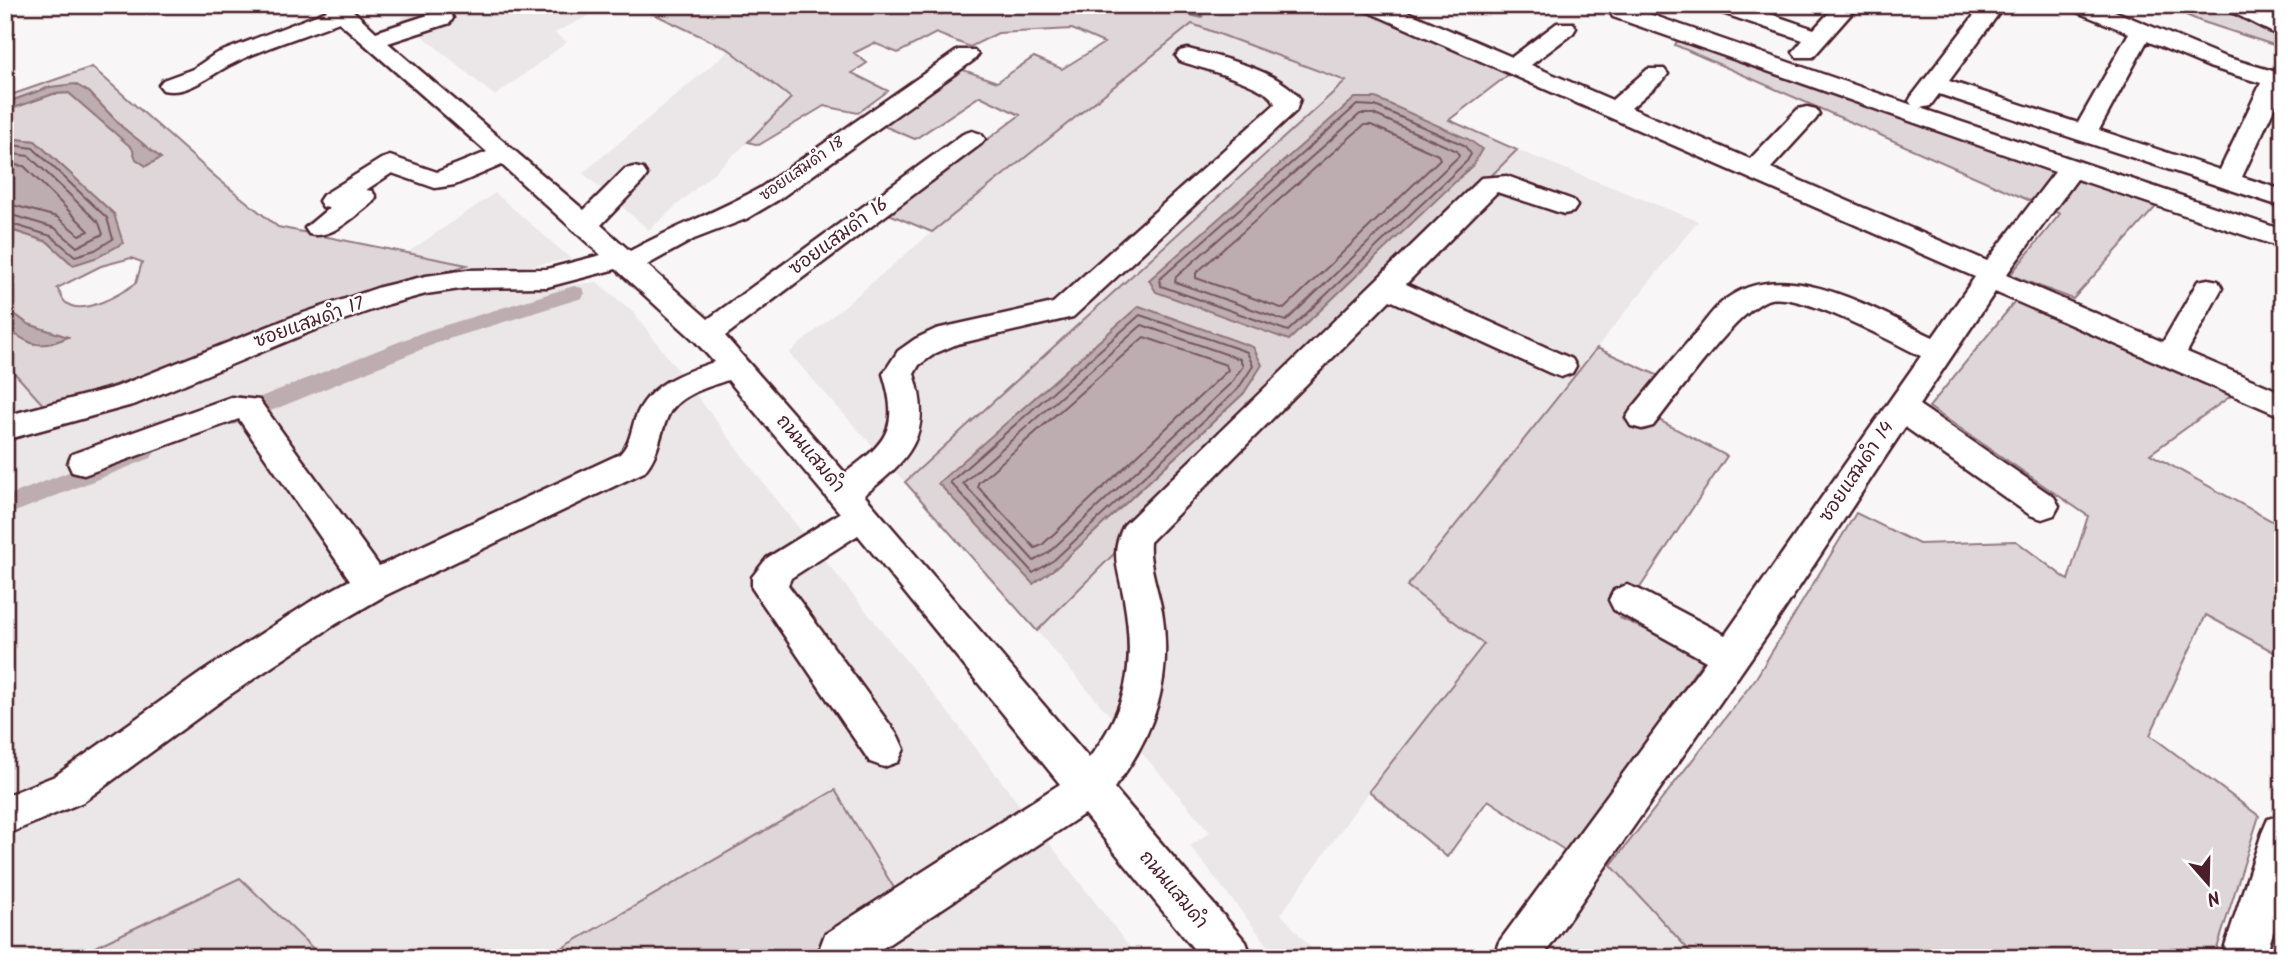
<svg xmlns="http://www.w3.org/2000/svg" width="2288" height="963" viewBox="0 0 2288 963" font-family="Kalam,'Playpen Sans Thai',sans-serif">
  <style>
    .built { fill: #ebe6e8 }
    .green { fill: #ded6d9; stroke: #947a82; stroke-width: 2; fill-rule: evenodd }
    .water { fill: #bdadb0; stroke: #8f747b; stroke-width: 2 }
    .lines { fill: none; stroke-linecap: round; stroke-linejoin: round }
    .shore { stroke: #785860; stroke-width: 2 }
    .stream { stroke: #8f747b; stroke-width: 5 }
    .canal { fill: #bdadb0; fill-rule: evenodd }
    .minor-casing { stroke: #4a1f2b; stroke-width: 5 }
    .minor { fill: #fff; fill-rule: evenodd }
    .labels { text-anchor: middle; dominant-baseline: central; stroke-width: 5; stroke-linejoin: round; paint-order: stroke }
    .far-street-label { font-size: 16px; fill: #4a1f2b; stroke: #fff }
    .street-label { font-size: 19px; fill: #4a1f2b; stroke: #fff }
  </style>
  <rect width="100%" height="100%" fill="#f8f6f7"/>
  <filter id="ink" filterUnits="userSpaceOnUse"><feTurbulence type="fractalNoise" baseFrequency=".0143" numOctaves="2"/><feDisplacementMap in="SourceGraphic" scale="14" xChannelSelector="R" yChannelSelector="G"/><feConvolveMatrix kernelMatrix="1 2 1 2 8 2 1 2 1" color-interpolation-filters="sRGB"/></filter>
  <g filter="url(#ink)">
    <path class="built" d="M434,5H611L554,33L567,42L495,96L401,18Z
      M1192,24L1347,81L905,482L789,353L932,232Z
      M730,50L791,98L748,142L649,230L583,173Z
      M1517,150L1698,221L1407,585L1484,644L1369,791L1281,914L1320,958H1278L1190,846L1210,832L1037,631Z
      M495,193L571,259L505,270L529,290L597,282L634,313L777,501L954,720L1138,958H805L893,888L834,790L545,958H323L239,878L72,958H5V367L10,368L465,265L407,253Z
      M1611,865L1694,956L1693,958H1543Z"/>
    <path class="green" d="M635,5H833L856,11L863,5H1360L1512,72L1449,120L1517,150L1037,631L905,482L1346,81L1192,24L932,232L889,214L1020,115L980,96L915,139L879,124L961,69L997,82L1034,57L1062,69L1104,43L1072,29L998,33L970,47L936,33L898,53L874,43L854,53L867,63L852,73L888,91L858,113L824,106L759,145L748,142L791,98L730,50ZM1244,393L1058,566L1033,583Z
      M2163,5H2283V48L2200,21Z
      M1684,28L2170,191L2073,299L2010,275L2060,214L1675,45Z
      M92,67L217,178L278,227L467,265L46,408L10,368L5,367V328L33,344L67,337L28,324L5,307V228L48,242L73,265L114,214L35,141L5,138V111L53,94L69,93L133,148L160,158L122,127L89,92L50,87L5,103V97ZM131,258L142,262L136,283C122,293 82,318 65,302C62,299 60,292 57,288L101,266Z
      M2018,298L2235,393L2150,454L2283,527V657L2206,615L2150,735L2259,816L2214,958H1696L1611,865L1756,678L1856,513L1919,544L2016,541L2068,580L2088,516L1929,407Z
      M1597,348L1659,376L1636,408L1727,456L1620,618L1706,656L1569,853L1488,800L1447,857L1369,791L1484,644L1407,586Z
      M835,790L894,888L805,958H545Z
      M240,878L323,958H72Z"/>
    <path class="water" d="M75,84L89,92L122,127L161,158L146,166L136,159L132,148L69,93L53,94L5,111V103L50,87Z
      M1355,98H1376L1468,139L1482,149L1473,165L1289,340L1156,292L1149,280Z
      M5,138L35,141L114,214L123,243L98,257L73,265L48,242L5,228Z
      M1139,306L1253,347L1262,365L1244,393L1058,566L1033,584L938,483Z
      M5,307L28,324L68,337C38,351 31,344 5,328Z"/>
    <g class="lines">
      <path class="shore" d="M1357,105L1375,106L1464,145L1471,154L1467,161L1288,331L1161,286L1160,279Z
        M1360,114H1373L1457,151L1459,156L1286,321L1175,282L1176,277Z
        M1364,125H1371L1438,155L1440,159L1284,309L1196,278V273Z
        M5,144L33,148L107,218L113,239L95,250L75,256L51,236L5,222
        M5,153L29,156L99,223L103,234L77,247L55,228L5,213
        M5,164L24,166L89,231L79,235L57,217L5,203
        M1140,315L1247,352L1253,366L1238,389L1054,560L1033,573L950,482Z
        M1142,325L1240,359L1243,366L1231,383L1048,553L1034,561L963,483Z
        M1144,337L1226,365L1228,370L1042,545L1035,548L978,487V483Z"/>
      <path class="stream" d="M1152,5L1201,16"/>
      <path class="canal" d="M574,286L582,288L585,293L582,298L442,341L241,423L233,425L225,423L221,417L225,411L426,331Z
        M143,443L151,446L155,452L151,458L5,516V497Z"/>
      <defs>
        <path id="minor" d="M323,5H347L376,32L434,13H450L453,18L450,23L388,43L584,210L625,169L634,167L643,169L647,175L643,181L601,225L630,251C673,227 717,212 760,188L958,50H974L978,55L974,60L778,200L746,219L694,239L647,265L708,319L963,134L972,131L981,134L985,139L981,144L725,336L845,473C887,442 900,428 883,374L898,351L915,339L936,329L1053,303L1275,104C1271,85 1199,68 1180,61L1176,56L1180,51L1188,49C1220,57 1281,71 1300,99L1296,111L1073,317L957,344L936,353L919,365L914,374C934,434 909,460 864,495L1089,758C1129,707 1135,662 1124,599C1119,570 1109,553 1124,525L1481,178L1507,176L1573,200L1577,206L1573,212L1564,214L1497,192L1406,284L1572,359L1576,366L1572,373L1561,377L1550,373L1390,300L1150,542C1148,564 1158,590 1162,611C1173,678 1155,735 1114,788L1246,942L1252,958H1201L1084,814L868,958H822L819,950L825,934L1060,784L858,535L791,578L788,585L898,736L904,749L898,762L884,767L870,762L752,588V577L767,558L840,513L728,380C708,387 677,395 668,416C659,436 659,455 644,472L386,595L336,624L228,696L83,802L5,835V796L55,776L202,672L310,602L350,580L239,419L84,475L72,472L68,463L72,454L231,397L259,400L379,566L620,454C630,444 631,431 635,419C648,384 681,373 714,362L696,342L616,269L547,287L467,288L426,294L389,304L312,331L136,404L5,440V416L116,387L292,317L380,287L426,276L467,270L547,269L601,255L502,165L455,185L435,188L392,173L366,190L372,191L376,197L372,203C354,216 332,240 309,234L305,228L329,208L323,207L319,201L323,195L381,159L390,156L437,172L487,152L339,22C304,36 265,47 232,64C211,74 188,96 163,90L159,85L163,80L193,69L215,54L327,11Z
          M1361,5H1391L1512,57L1557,23H1573L1576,28L1573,33L1531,65L1612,100L1648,69H1664L1668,74L1664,79L1631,108L1750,159L1798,109L1807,107L1816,109L1819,114L1816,119L1771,168L1987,261L2055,172L1613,17L1610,12L1613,7H1629L1912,105L1909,101L1912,96L1982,5H2005L1949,81L2078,123L2129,33L2072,10L2069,5H2100L2225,57L2283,74V89L2242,177L2283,190V207L1939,94L1930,106L1920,108L2283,230V248L2077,179L2006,275L2163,342L2198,281L2208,279L2218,281L2222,288L2187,352L2283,393V417L1995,292L1919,405L2054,497L2059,506L2054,515L2042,519L2030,515L1905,427L1774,625L1542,958H1493L1499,942L1706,661L1614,610L1609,600L1614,590L1627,585L1640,590L1725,635L1921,356C1890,341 1797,289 1767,300C1735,313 1677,396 1653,426L1642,429L1631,426L1626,418L1631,410C1651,385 1672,361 1693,336C1702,326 1710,313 1720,304C1780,250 1874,310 1933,337L1975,277L1364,10ZM2147,41L2209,67L2261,83L2220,170L2099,130Z
          M1710,5H1744L1814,29L1836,5H1859L1813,57H1797L1793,52L1803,40L1713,10Z
          M2225,5H2253L2283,22V38L2228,10Z
          M2283,814V901L2265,958H2221L2262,833L2268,819Z"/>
      </defs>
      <use href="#minor" class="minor-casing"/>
      <use href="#minor" class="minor"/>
    </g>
  </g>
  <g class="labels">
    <g class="far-street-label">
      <text transform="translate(802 169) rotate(-35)">ซอยแสมดำ 18</text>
    </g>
    <g class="street-label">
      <text transform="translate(839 237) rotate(-36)">ซอยแสมดำ 16</text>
      <text transform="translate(309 323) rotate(-20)">ซอยแสมดำ 17</text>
      <text transform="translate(810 454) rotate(50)">ถนนแสมดำ</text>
      <text transform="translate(1857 472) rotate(-56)">ซอยแสมดำ 14</text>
      <text transform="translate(1173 890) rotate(50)">ถนนแสมดำ</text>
    </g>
  </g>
  <rect width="2288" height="963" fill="none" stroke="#fff" stroke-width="28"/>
  <rect x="14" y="14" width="2260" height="935" fill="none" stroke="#4a1f2b" stroke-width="2.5" filter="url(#ink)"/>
  <g transform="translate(2208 883) rotate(160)" stroke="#ffffff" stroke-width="5" paint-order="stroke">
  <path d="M0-5L12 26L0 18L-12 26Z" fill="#4a1f2b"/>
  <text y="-10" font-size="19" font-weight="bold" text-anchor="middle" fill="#4a1f2b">N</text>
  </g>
</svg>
